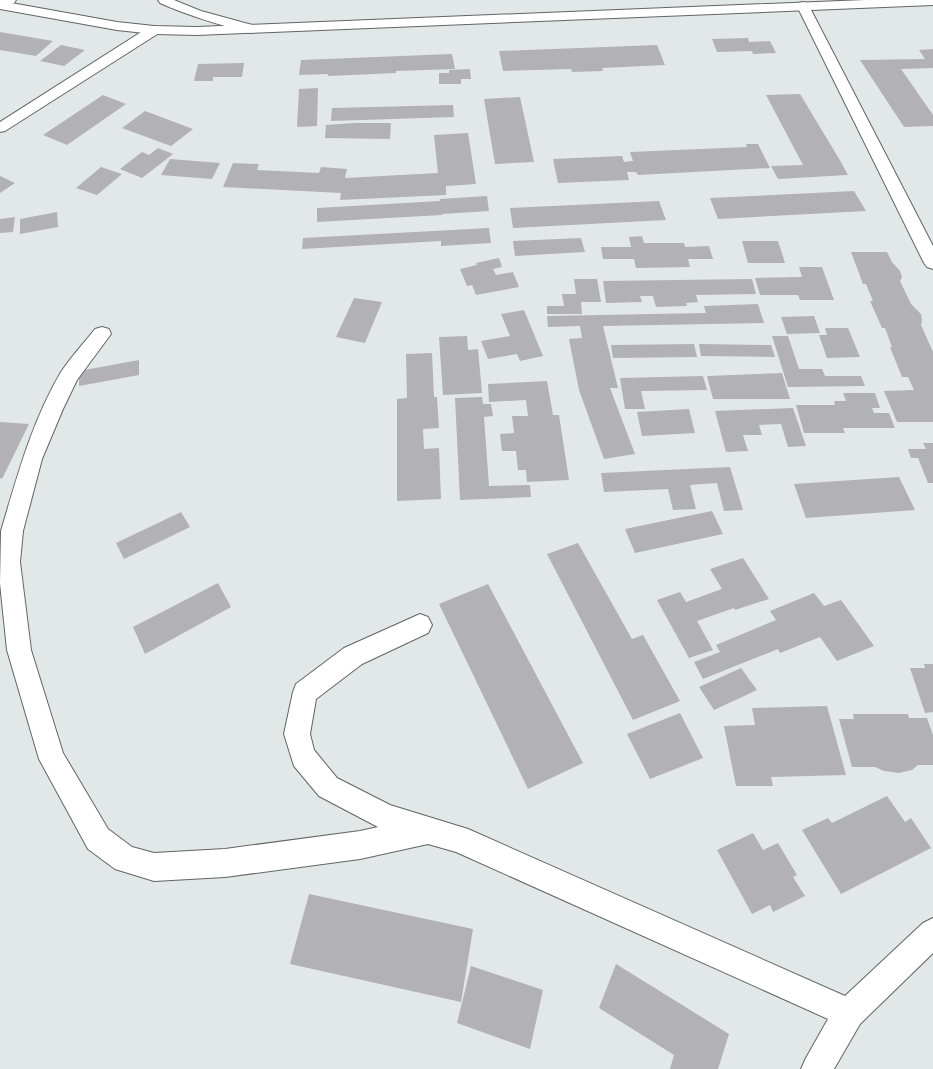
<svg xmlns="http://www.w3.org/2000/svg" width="933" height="1069" viewBox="0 0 933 1069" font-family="'Fira Sans Condensed',sans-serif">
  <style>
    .building { fill: #b2b1b5 }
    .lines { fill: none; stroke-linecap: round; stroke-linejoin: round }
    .street-casing { stroke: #606564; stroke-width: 2 }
    .secondary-casing { stroke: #606564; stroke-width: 2 }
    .primary-casing { stroke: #606564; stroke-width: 2 }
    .street { fill: #fff; fill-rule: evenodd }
    .secondary { fill: #fff; fill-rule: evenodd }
    .primary { fill: #fff; fill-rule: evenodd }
  </style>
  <rect width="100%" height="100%" fill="#e2e8e7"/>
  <path class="building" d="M0,32L53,41L36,56L0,50Z
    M748,38L749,42L770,41L776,53L753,54L752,51L717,52L712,39Z
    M61,45L85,50L64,66L40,61Z
    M657,45L665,65L602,68L603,71L572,72L571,69L503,71L499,51Z
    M933,49V68L901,69L933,115V126L904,127L860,60L925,59L919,50Z
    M452,54L455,69L396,71V73L328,76V74L299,75L301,60Z
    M244,63L242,77H213V81H194L198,64Z
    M470,69L471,79H461V84H439V73H449V70Z
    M318,88L317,126L297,127L299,89Z
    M800,94L841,162L848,175L778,179L771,166L803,165L766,95Z
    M103,95L126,104L67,145L43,135Z
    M520,97L534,162L495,164L484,99Z
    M453,105L454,117L331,121L332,108Z
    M145,111L193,129L171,146L122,128Z
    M354,123H391L390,139L325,138L326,125Z
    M468,133L476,184L446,186V195L340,200L341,193L223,187L233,163L259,164L257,170L319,173L321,167L347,169L345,178L438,173L434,135Z
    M746,144H758L770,168L638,175L636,172H627L629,180L558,183L553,159L622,156L624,162L633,161L630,152L747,147Z
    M158,148L173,154L142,178L120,169L142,152L149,155Z
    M170,159L220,163L212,179L161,175Z
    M101,167L122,174L97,195L76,188Z
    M0,176L15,183L0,193Z
    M854,191L866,211L718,219L710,198Z
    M487,196L489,211L442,214V215L317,222V208L440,201V199Z
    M659,201L666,220L513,228L510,208Z
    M57,212L58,227L20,234V219Z
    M15,217L13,232L0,233V219Z
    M489,228L491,243L441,246V241L302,249L303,238Z
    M642,236L644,243H684L685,247L709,246L713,259H688L690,267L636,268L634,259H603L601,247H631L629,237Z
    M581,238L585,252L515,256L513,241Z
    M742,241H778L785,263H748Z
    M851,252H887L892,262L900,271L902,277L900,281L911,304L921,314L922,321L921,325L933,352V422H897L884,391L914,390L908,377H902L890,347H892L885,328H882L870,301H873L866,284H863Z
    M499,258L502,267L493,269L496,275L513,272L519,287L476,295L472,285L467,286L460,269L477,265L476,263Z
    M799,267H822L834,300H800L798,295H760L755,278L802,277Z
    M574,279H597L601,302H581L582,314H547V306H564L562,294H576Z
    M752,279L756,294L696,295L698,302L686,303L687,306L656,307L653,296H640L642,302L606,303L603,281Z
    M354,298L382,302L365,343L336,337Z
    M758,304L764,323L603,326L618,388H610L635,454L604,459L579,390L569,339L582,338L580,326L548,327L547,316L706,313L704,306Z
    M524,310L543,356L520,361L517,354L488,359L481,341L510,336L501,314Z
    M814,316L820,333L787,334L781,317Z
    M825,328H848L860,357L827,358L819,335H827Z
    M467,336L468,350L478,349L482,393L443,395L439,337Z
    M772,336H788L799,369H822L825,376H861L865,386L788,387Z
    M694,344L697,357L613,358L611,345Z
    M699,344L771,345L775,357L701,356Z
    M432,353L434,397H437L439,428L423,429L424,449L439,448L441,499L397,501V399L407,398L406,354Z
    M139,360V375L79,386V371Z
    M782,373L790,399H713L707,376Z
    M703,376L707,390L641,391L645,409H625L620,378Z
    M547,381L553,415H559L569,480L527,482L526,470H518L516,451H502L500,434L514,433L512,416H528L526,400L489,402L488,384Z
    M843,393H875L880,408H872L874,413H889L895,428H843L845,433H804L796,405H835L834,401H846Z
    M482,397L483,404H491L493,416L484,417L489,486L530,485L531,497L460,500L455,398Z
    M793,408L806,446L788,447L781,424L759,425L762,435H743L748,451L726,452L715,411Z
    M689,409L695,433L642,436L637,412Z
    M0,422L29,424L2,479L0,478Z
    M923,443H933V483H928L918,458H911L908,449H926Z
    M730,467L743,510L724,511L717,483L690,485L696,509L673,510L668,489L604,492L601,473Z
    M899,477L915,510L806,518L794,484Z
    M712,511L723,534L635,553L625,529Z
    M181,512L190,527L124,559L116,543Z
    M578,543L632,639L643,635L680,701L633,720L547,554Z
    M743,558L769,599L735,610L734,608L697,621L713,650L689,658L657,600L680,592L686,602L722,589L710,569Z
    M218,583L231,607L145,654L133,627Z
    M488,584L583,763L528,789L439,604Z
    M814,593L824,606L841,600L874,646L837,661L820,637L780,653L778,649L703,679L694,662L720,652L716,645L776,620L770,611Z
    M924,664H933V712L925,713L910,668H925Z
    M741,668L757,690L714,710L699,687Z
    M827,706L846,775L771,777L773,786H736L724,726L755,725L752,708Z
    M680,713L703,758L650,779L627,734Z
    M853,714H908L909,718H927L933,735V765H918L912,770L899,773L884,771L875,767H852L839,719H854Z
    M887,796L905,822L911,818L931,848L841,894L802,830L828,818L832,823Z
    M753,833L763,850L778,843L797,875L793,877L805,896L773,912L770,905L752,914L717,850Z
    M309,894L473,929L461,1002L290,964Z
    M616,964L729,1034L718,1069H670L674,1055L599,1008Z
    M471,966L543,990L530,1049L457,1023Z"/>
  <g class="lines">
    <defs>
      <path id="street" d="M803,2L807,3L809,6L933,246V269L927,267L924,263L797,6L799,3Z
        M154,26L159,27L161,30L159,33L5,131L0,132V122L149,27Z
        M102,327L109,329L111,334L77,380L63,409L42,459L23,531L20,562L31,650L63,753L108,829L132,847L154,853L225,849L360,831L378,827L319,796L294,766L284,734L293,692L296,684L344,648L420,614L428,617L432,625L428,633L362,664L316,699L310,734L314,750L337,778L390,805L468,829L845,996L923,923L933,918V953L860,1024L834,1069H801L806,1058L828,1019L456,852L428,844L360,859L225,877L154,881L115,869L88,849L39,759L7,650L0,583L1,531C17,477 32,421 61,372C71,357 84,343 95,329Z"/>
      <path id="secondary" d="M0,0H16L14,3L0,5Z
        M158,0H174L201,11L256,26L258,29L256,32L251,33C220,25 189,16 160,3Z"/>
      <path id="primary" d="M865,0H933V5L197,35L154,34L117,30L0,9V1L117,22L154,26L197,27Z"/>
    </defs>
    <use href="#street" class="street-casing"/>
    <use href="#secondary" class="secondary-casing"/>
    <use href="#primary" class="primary-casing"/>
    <use href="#street" class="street"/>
    <use href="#secondary" class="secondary"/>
    <use href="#primary" class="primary"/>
  </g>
</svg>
